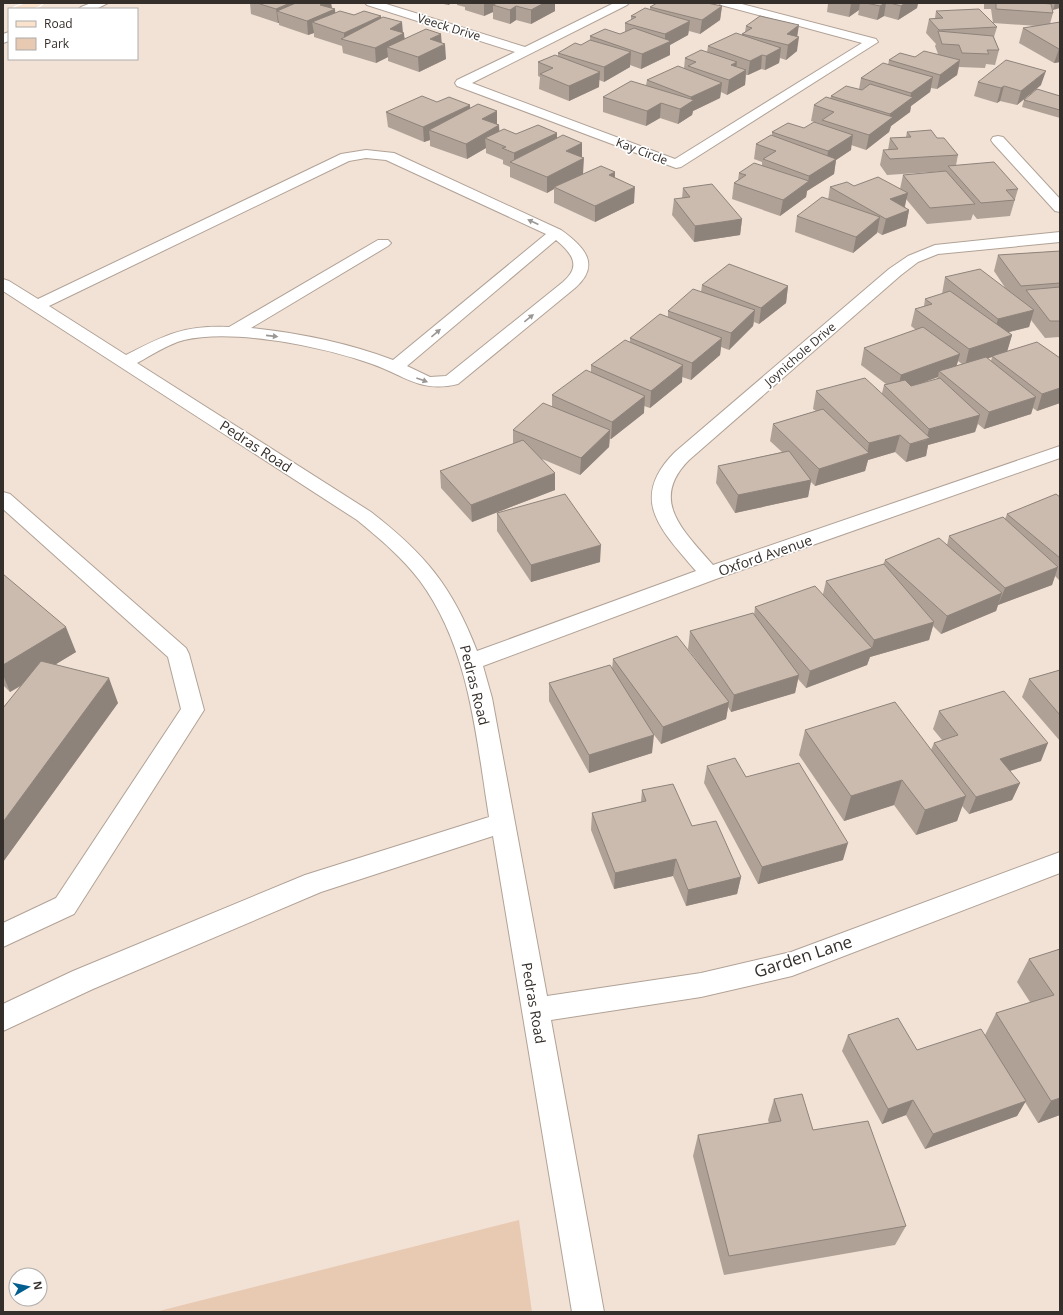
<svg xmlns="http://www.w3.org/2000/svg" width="1063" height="1315" viewBox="0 0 1063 1315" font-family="'Open Sans',sans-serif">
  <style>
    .green { fill: #e8cab2 }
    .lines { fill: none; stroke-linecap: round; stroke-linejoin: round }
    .minor-casing { stroke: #b1a296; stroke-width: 2 }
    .major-casing { stroke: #fff; stroke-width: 2 }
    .minor { fill: #fff; fill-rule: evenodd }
    .major { fill: #fbe2cd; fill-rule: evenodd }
    .wall { fill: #afa196; fill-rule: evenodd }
    .shaded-wall { fill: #8e837a }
    .building { fill: #cbbbaf; stroke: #8e837a }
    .oneway { fill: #9a9795 }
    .labels { text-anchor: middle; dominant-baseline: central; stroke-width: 3.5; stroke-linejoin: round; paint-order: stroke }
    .far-street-label { font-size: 12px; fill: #352f2b; stroke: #fff }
    .street-label { font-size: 14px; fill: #352f2b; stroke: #fff }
    .near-street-label { font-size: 17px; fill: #352f2b; stroke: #fff }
  </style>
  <rect width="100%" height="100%" fill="#f2e2d6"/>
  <path class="green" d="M519,1220L532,1312H155Z"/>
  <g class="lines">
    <defs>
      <path id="minor" d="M91,3H108L96,9H79L81,7Z
        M365,3H383L525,47L614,3H629L627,5L472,83L675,159L862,43L721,5L719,3H738L876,39L878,42L681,167L676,168L457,86L455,83L457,80L515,52L367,5Z
        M9,32V41L3,43V34Z
        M998,136L1003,137L1060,199V212L1055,211L993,143L991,140L993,137Z
        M366,150L394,153L561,230C585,247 601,265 575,288L458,384C420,393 406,376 372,364C324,347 234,328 184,340C168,344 152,355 137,363L371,512C425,554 452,586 477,651L696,571C661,530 628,499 675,452L889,269L908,256L935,245L1060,232V242L938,254L918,262L901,275L689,460C648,501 685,532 713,565L1060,446V458L716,579L483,666L492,698L547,996L701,973L791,952L1060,852V873L792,976L701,997L551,1020L604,1312H572L493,836L321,892L93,989L3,1031V1004L73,971L305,875L489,817C476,737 470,649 420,581C402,557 380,539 357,520L3,291V279L9,281L38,299L341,154ZM366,158L386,160L546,234L393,360C348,343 299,333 251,328L388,246L391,243L388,240H378L229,327C184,325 165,335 126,355L49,306L349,161ZM556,240C572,253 582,266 563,282L446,376L430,377L407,366Z
        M3,492L10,494L186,648L189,654L204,710L74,914L3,947V923L56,898L181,709L168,657L3,509Z"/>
      <path id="major" d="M26,3H43C36,11 23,9 13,9L15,7Z"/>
    </defs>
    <use href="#minor" class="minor-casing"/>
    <use href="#major" class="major-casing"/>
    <use href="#minor" class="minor"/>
    <use href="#major" class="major"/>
  </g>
  <path class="wall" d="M250,3H331L332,8L335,13L381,18L403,33L405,39L442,43L446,59L419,72L388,61V57L376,63L343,53L342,46L314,37V33L308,35L279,25V23H278L251,14Z
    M439,3H452L448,5Z
    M457,3H555V11L531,24L516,20L510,24L493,19V12L484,16L465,10V7L457,5Z
    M823,3H918L917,8L898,20L884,16L877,20L858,15L859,10L849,17L827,12L828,4Z
    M984,3H1060L1053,10L1052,9L1053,13L1050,24L1060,22V62L1054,63L1019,43L1023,28L1037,26L993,23L991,9H984Z
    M722,6L720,20L700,34L689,31L688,35L670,45V55L641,69L630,65V67L604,82L599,80V87L569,101L539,89L540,77L538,76V62L558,56V53L581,45L590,40V36L620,34L625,32V23L631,20V16L650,10V7Z
    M936,11L997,27L994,37L999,50L995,65L986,64L985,68L959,67L957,75L937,89L931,88L930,92L911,106L910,112L891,126L889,132L866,150L851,145V150L836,160L834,174L807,191L806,197L780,216L732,199L734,183L738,180L739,173L762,166V162L754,159L756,144L772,136V132L804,128L821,124L811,121L814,105L830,99L831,96L859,89L861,78L888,65L889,60L938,54L935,46L936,44L926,33L929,19L935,18Z
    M746,26L797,37V51L786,60L780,58L779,63L765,70L761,69L748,75H746L745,85L727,95L721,92L720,98L693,111L692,115L678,124L660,118L646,126L603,112V97L646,85L647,80L684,69L685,58L707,52L708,46L742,36V34L745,32Z
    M978,82L1041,85L1017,105L1000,101L997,103L974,96Z
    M1060,96V118L1022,107L1024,100Z
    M437,102L471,108L497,125L499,131L516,134L557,133V138L582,143V158L583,174L615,172V178L634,203L595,222L554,203V189L547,193L510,177V167L503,164V160L486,153V148L467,159L430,146V140L424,142L388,127L386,112Z
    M907,132L937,138L958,155L956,165L1018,189L1010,216L977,219L973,214L971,220L927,224L906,199L905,207L909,210L906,226L882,235L877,232V233L853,253L795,232L797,216L828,200L830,187L854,186L900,189L903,175L947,171L887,175L880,165L883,150H888L890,138L906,137Z
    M683,188L742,219L740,235L694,242L672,215L674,199L682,198Z
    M1060,251V337L1045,338L1031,320L1029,327L1009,332L1012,335L1007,351L1060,358V403L1037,411L1033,408L1031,414L984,429L978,424L975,432L928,445L926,456L906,462L895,452L868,460L865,471L815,486L811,482L808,497L735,513L716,483L718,466L782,452L770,441L773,424L816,411L813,409L816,391L882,393L884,385L886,384L861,365L864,348L916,330L911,326L915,309L924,306L925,299L942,294L945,277L1006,289L994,271L998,255ZM992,357L991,361L988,358ZM958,361L962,364L956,366ZM938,377L937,379L921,383Z
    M702,285L788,286L786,303L759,324L754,322L753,326L729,350L721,347L720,355L691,380L682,377V382L650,408L644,406V413L611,439H610L609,447L580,475L542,459L555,490L472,522L441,488L440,471L513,444V430L552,407V395L591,372V365L630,342V338L668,317V311L701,292Z
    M1060,497V581L1055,576L1052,585L998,605L996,611L941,634L933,626L929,640L870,657L867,665L806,688L798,679L795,693L731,712L728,707L726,719L661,744L648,727L652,753L589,773L549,701V683L612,669L613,659L698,662L688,649L690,631L754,615L755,607L823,594L826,581L883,565L885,560L947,545L949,536L1005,519L1007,514Z
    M497,513L600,562L531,582L497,531Z
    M3,574L76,652L56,664L118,703L3,862V708L21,686L10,692L3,685Z
    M1060,670V741L1022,697L1029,679Z
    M939,711L1041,761L1010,771L1020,783L1012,800L969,814L962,806L957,821L916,835L894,805L844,821L799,755L805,730L931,750L934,743L942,740L933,729Z
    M707,766L746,777L843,860L758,884L704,783Z
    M642,790L692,826L741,877L737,894L686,906L673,876L614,889L591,830L592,813L641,802Z
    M1060,949V1115L1038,1123L1025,1102L1017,1116L925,1149L906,1115L882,1124L842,1051L848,1035L917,1050L985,1035L996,1013L1030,1002L1017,982L1029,959Z
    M774,1099L813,1130L906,1226L895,1245L724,1275L693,1156L698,1135L769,1123L768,1120Z"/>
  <path class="shaded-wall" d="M290,3H312L277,11L279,23H278L276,9Z
    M324,3H331L332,10L335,9L336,23L312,22L314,33L308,35L307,21L320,5Z
    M448,3H452L448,5Z
    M484,3H513L493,5V12L484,16Z
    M544,3H555V11L531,24V10Z
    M851,3H860L859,10L849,17Z
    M885,3H886L884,16L877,20L880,6Z
    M905,3H918L917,8L898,20L901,6Z
    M1055,3H1060V8L1053,10Z
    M516,6V20L510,24V10Z
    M722,6L720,20L700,34L702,20Z
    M381,16L382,30L344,40V33Z
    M690,21L688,35L670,45V55L641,69L642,54L665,44V34Z
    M402,22L403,33H404L405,47H387L388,57L376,63L375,48L390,29Z
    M799,25L797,38L799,37L797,51L786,60L788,45L787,34Z
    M441,34L442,46L445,44L446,59L419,72L418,57L430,39Z
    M781,48L779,63L765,70L766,56Z
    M1060,48V62L1054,63L1059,49Z
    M631,52L630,67L604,82V67Z
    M762,55L761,69L748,75L750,61Z
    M960,60L957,75L937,89L940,75Z
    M737,62L735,76L746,70L745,85L727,95L731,65Z
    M1046,71L1041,85L1017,105L1021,91Z
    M600,72L599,87L569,101V86Z
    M933,77L930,92L911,106L910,112L891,126L889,132L866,150L869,135L888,120L890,114L910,99L911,93Z
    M722,83L720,98L693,111L692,115L678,124L680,109L690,102L691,97Z
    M1004,86L1000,101L997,103L1001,88Z
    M661,103L660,118L646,126L647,111Z
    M470,105L471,121L429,130L430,140L424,142L423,127Z
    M497,111V126L482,119Z
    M499,125L500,141L485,138L486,148L467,159L466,144Z
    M557,133V148L514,163V153Z
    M853,135L851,150L836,160L834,174L807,191L806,197L780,216L783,200L808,182L809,176L826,165L828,151Z
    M582,143V158L566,151Z
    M584,158L583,174L554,187V189L547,193V177Z
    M615,172L614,188L609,175Z
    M635,187L634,203L595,222V206Z
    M908,193L904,209L890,199Z
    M909,210L906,226L882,235L886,219Z
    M880,217L877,233L853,253L856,237Z
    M742,219L740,235L694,242L695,226Z
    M788,286L786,303L759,324L761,308Z
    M755,310L753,326L729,350L731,333Z
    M1034,310L1029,327L993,336L998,319Z
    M1012,335L1007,352L992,356V357L965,366L969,349Z
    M722,338L720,355L691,380L692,363Z
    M960,354L955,371H939L938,377L897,392L901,375Z
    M683,365L682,382L650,408L651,391Z
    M1060,388V403L1037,411L1042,394Z
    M645,396L644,413L611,439L612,422Z
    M1036,397L1031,414L984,429L989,412Z
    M980,415L975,432L928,445L926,456L906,462L910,444L926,440L929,429Z
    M610,430L609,447L580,475L581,458Z
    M900,435L895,452L868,460L865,471L815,486L819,469L867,454L869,443Z
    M555,473V490L472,522L471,505Z
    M811,480L808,497L735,513L738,495Z
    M601,545L600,562L531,582V565Z
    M1058,567L1052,585L998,605L1005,588Z
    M1002,593L996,611L941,634L947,616Z
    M934,622L929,640L870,657L867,665L806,688L810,671L872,648L874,640Z
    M66,627L76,652L10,692L3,675V665Z
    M799,675L795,693L731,712L734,695Z
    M109,678L118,703L3,862V822Z
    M729,702L726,719L661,744L663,727Z
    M654,735L652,753L589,773V755Z
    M1048,743L1041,761L993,776L1000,759Z
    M902,780L894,805L844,821L851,796Z
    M1020,783L1012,800L969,814L976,797Z
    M966,796L957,821L916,835L925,810Z
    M848,843L843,860L758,884L762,867Z
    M676,859L673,876L614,889L615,873Z
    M741,877L737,894L686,906L688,890Z
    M1060,1098V1115L1038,1123L1051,1101Z
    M913,1100L906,1115L882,1124L888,1109Z
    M1026,1101L1017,1116L925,1149L933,1134Z"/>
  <path class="building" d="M257,3H290L276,9Z
    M296,3H324L320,5L335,9L307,21L277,11Z
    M497,3H544L531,10L516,6L510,10L493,5Z
    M657,3H707L722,6L702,20L650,7Z
    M866,3H885L880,6Z
    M890,3H905L901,6Z
    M996,3H1039L1051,4L1053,13L996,9Z
    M645,8L690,21L665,34L625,23L636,17L631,16Z
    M979,9L997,27L939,30L929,19L943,18L936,11Z
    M340,11L354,15L364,11L381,16L344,33L312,22Z
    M760,16L799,25L787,34L799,37L788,45L742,34L752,28L746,26Z
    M383,17L402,22L390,29L404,33L375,48L341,39Z
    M1060,22V48L1059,49L1023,28Z
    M634,28L671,41L642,54L590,36L605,29L620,34Z
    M426,29L441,34L430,39L445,44L418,57L387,47Z
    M938,31L993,36L999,50H987L989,54L962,53L959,45L942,44Z
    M736,33L781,48L766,56L762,55L750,61L708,46Z
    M590,40L631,52L604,67L558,53L575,43L581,45Z
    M701,50L737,62L731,65L746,70L729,80L688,66L696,62L685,58Z
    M924,51L960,60L940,75L889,60L900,53L915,57Z
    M555,55L600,72L569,86L540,74L553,68L538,62Z
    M1006,60L1046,71L1021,91L1004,86L1001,88L978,82Z
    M883,63L933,77L911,93L861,78Z
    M678,66L722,83L691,97L647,80Z
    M631,81L694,100L680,109L661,103L647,111L603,97Z
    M870,84L913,97L890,114L831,96L846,86L862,90Z
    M1037,89L1060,96V110L1024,100Z
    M422,96L437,102L449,97L470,105L423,127L386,112Z
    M826,97L893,117L869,135L822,120L834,112L814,105Z
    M478,104L497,111L482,119L499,125L466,144L429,130Z
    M814,122L853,135L828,151L772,132L788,123L804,128Z
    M538,125L557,133L514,153L502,148L506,147L485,138L504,129L516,134Z
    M931,130L937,138H944L958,155L890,159L883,150L898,149L890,138L911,137L907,132Z
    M563,135L582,143L566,151L584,158L547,177L510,162Z
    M771,135L836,159L809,176L763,159L776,151L756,144Z
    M994,162L1018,189L1006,190L1015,200L981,203L948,166Z
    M754,163L809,181L783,200L734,183L746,175L739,173Z
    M601,166L615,172L609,175L635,187L595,206L554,187Z
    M946,171L975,204L930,208L903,175Z
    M878,177L908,193L890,199L909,210L886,219L830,187L847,182L854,186Z
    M712,184L742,219L695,226L674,199L690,197L683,188Z
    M822,197L880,217L856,237L797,216Z
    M1060,251V283L1021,286L998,255Z
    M729,264L788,286L761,308L702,285Z
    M980,269L1034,310L998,319L945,277Z
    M1060,287V321H1050L1026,290Z
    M693,289L755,310L731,333L668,311Z
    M950,291L1012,335L969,349L915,309L932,304L925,299Z
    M660,314L722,338L692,363L630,338Z
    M923,327L960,354L901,375L864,348Z
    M625,340L683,365L651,391L591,365Z
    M1037,342L1060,358V388L1042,394L992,356Z
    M986,357L1036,397L989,412L939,371Z
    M586,370L645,396L612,422L552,395Z
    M865,378L930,438L910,444L900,435L869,443L816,391Z
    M940,378L980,415L929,429L884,385L905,380L911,386Z
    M543,403L610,430L581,458L513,430Z
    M823,409L869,453L819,469L773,424Z
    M523,440L555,473L471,505L440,471Z
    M789,451L811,480L738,495L718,466Z
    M565,494L601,545L531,565L497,513Z
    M1056,494L1060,497V558L1007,514Z
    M1003,517L1058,567L1005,588L949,536Z
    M939,538L1002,593L947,616L885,560Z
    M884,564L934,622L874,640L826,581Z
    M3,574L66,627L3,665Z
    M815,586L872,648L810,671L755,607Z
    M753,613L799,675L734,695L690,631Z
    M677,636L729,702L663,727L613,659Z
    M41,661L109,678L3,822V708Z
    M610,665L654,735L589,755L549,683Z
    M1060,670V715L1029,679Z
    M1004,691L1048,743L1000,759L1020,783L976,797L934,743L958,735L939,711Z
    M895,702L966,796L925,810L902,780L851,796L805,730Z
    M735,758L746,777L799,763L848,843L762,867L707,766Z
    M673,784L692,826L716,821L741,877L688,890L676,859L615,873L592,813L646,801L642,790Z
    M1060,949V1098L1051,1101L996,1013L1054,995L1029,959Z
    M898,1018L917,1050L981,1029L1026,1101L933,1134L913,1100L888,1109L848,1035Z
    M802,1094L813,1130L868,1121L906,1226L729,1256L698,1135L781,1121L774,1099Z"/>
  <defs><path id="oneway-solid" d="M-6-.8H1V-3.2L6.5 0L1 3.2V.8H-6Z"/></defs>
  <g class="oneway">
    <use href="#oneway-solid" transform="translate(533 222) rotate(-155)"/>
    <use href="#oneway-solid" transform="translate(529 318) rotate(-39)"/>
    <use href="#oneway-solid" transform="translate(436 333) rotate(-40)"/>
    <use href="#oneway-solid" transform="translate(272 336) rotate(6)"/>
    <use href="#oneway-solid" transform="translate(422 380) rotate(20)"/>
  </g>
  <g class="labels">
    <g class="far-street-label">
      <text transform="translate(449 27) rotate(17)">Veeck Drive</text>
      <text transform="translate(642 151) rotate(21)">Kay Circle</text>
      <text transform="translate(800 354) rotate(-41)">Joynichole Drive</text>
    </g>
    <g class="street-label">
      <text transform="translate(256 446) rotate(33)">Pedras Road</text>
      <text transform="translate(765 555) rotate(-19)">Oxford Avenue</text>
      <text transform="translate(475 685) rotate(76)">Pedras Road</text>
      <text transform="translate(534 1003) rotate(80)">Pedras Road</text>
    </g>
    <g class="near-street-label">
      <text transform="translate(803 956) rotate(-18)">Garden Lane</text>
    </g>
  </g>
  <rect width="1063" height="1315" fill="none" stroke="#352f2b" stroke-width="8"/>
  <rect x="8" y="8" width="130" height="52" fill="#ffffff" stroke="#aeacaa"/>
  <rect x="16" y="21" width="20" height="6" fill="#fbe2cd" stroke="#aeacaa"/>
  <text x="44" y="28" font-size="12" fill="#352f2b">Road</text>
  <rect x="16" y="38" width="20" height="12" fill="#e8cab2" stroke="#aeacaa"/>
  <text x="44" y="48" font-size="12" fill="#352f2b">Park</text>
  <g transform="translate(28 1287) rotate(81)"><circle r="19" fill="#ffffff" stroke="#aeacaa"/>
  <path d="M0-3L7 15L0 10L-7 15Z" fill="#005f8f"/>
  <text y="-6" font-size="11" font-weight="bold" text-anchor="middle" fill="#352f2b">N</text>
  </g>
</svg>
